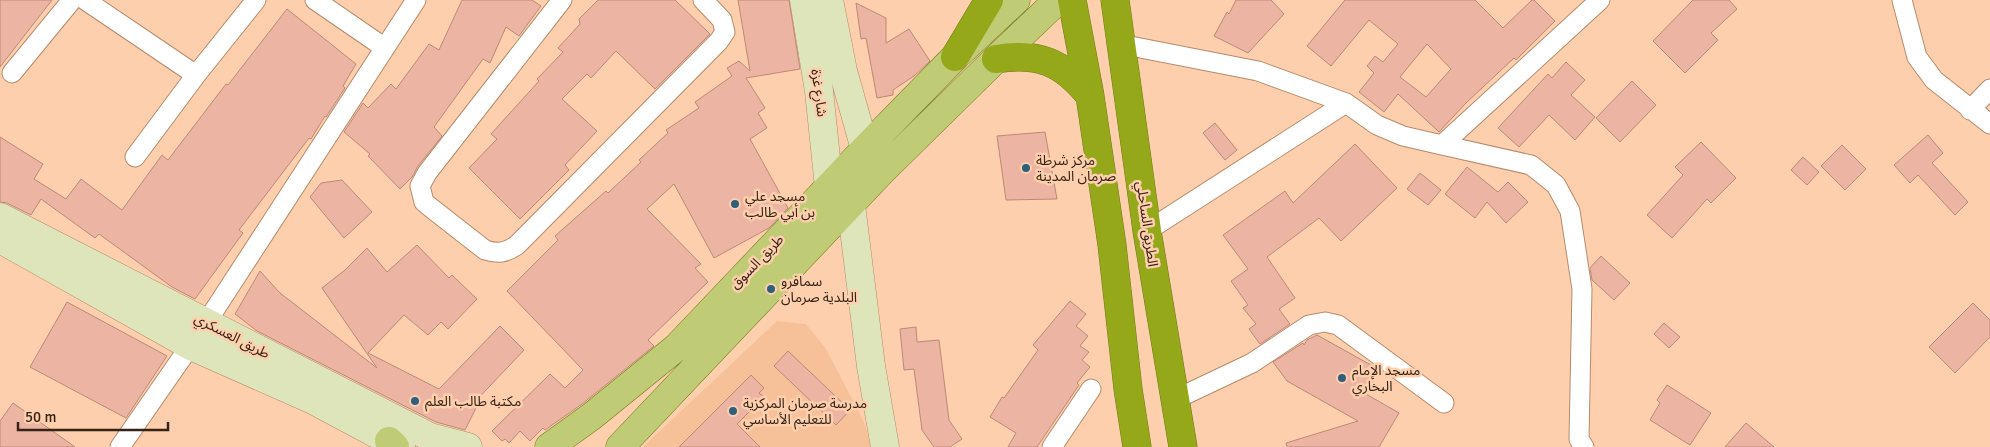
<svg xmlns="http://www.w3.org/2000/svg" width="1990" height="447" viewBox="0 0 1990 447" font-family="Signika,'Noto Sans Arabic',sans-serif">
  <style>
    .built { fill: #f6c099 }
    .building { fill: #ecb4a2; stroke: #be8878; fill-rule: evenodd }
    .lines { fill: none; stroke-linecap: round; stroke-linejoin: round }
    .street-casing { stroke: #b68a69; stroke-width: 21 }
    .secondary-casing { stroke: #b68a69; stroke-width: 29 }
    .primary-casing { stroke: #737918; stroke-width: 29 }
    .highway-casing { stroke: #737918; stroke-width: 29 }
    .street { stroke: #fff; stroke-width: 19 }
    .secondary { stroke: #dfe5ba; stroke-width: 28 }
    .primary { stroke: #bfcb75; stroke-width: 28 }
    .highway { stroke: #95a819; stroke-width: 28 }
    .poi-dot { fill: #2e5f7d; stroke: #fecfac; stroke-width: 2 }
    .labels { text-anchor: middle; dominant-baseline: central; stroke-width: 5; stroke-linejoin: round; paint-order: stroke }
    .street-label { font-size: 14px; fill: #352316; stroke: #fecfac }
    .poi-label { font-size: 14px; fill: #352316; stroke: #fecfac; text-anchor: start }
  </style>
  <rect width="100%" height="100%" fill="#fecfac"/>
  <path class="built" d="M777,321L806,324L826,349L864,422L871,447H643Z"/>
  <path class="building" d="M0,0H52L0,67Z
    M462,0H532L541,6L519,36L506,27L490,63L483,59L434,127L442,136L418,166L412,177L400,189L368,156L370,154L344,132L363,103L368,108L391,84L396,89L429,44L439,50Z
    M598,0H675L710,34L655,89L616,51L591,78L587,74L562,99L597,131L565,165L569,170L520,219L469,168L497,139L491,134L539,81L537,79L563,52L558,48L580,24L579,19Z
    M738,0H789L800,69L746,78L765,108L758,113L767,128L750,139L788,208L769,228L714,258L674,184L647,209L701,264L695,268L708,282L648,340L654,346L582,404L545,430L543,428L530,441L520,431L509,443L505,439L502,441L492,431L550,374L565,388L583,370L507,291L558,240L555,236L606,191L608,193L641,162L639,160L668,133L666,130L699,108L695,102L732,76L727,68L739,61L750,71Z
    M1236,0H1271L1284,14L1248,53L1214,36L1227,12L1229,14Z
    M1345,0H1475L1503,28L1532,0H1534L1555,21L1516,60L1514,58L1466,103L1439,132L1398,94L1384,112L1359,92L1374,73L1367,66L1375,56L1383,62L1398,44L1369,20L1331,66L1307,46ZM1427,44L1451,69L1426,97L1400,77Z
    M1693,0H1729L1737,9L1711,33L1718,40L1685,73L1653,41Z
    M856,3L886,18V43L909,29L930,61L914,76L893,90V95L877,98L866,38L861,39Z
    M287,9L356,64L343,86L345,88L326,117L325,116L311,139L309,138L239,230L243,233L195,299L172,287L99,234L95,238L41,199L31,215L7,203L0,202V137L43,164L34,179L66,199L81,179L122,210L162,155L168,160L226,84L228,85Z
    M1566,62L1585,80L1571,95L1595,117L1575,140L1549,115L1519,147L1498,128L1548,74L1552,78Z
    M1632,81L1656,105L1620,142L1596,118Z
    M1215,123L1237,150L1225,160L1203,133Z
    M1045,132L1057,199L1006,200L997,136Z
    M1928,135L1943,153L1932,163L1968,202L1955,215L1918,175L1910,183L1894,165Z
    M1701,142L1736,178L1711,203L1707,199L1672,238L1647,215L1683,175L1675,167Z
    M1355,144L1397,188L1341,241L1319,218L1267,257L1295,298L1279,309L1290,324L1260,344L1249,329L1256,324L1243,308L1248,305L1231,281L1248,269L1223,235L1285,191L1293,203Z
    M1842,145L1866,169L1845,190L1821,166Z
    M1803,157L1819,172L1807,185L1791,170Z
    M1467,167L1498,192L1508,182L1528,202L1506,223L1487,202L1475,218L1445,194Z
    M1420,173L1441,190L1428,205L1407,189Z
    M342,180L372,212L344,238L310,197L321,183Z
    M417,245L449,278L452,275L477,299L448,329L441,322L428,335L404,315L368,353L439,389L500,326L524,350L471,406L476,408L465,430L436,422L257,331L235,314L260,271L280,293L377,368L322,288L345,270L367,248L387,272Z
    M1601,256L1630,283L1614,300L1592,280L1590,268Z
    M1070,301L1086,314L1076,326L1088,336L1080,346L1089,352L1082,360L1090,367L1077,383L1079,385L1037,447H1008L1016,433L990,417L1002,397L1004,398L1038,350L1033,345Z
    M67,302L167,356L126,418L30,367Z
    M1973,303L1990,320V337L1955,373L1929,347Z
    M1664,323L1680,337L1669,348L1654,334Z
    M916,327L917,342L939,340L949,420L962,439L950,447H934L922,430L914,369L904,370L900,329Z
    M1317,335L1380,370L1366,394L1399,413L1379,447H1287L1286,443L1358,421L1287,381L1273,362L1303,343L1304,345L1307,340Z
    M788,351L850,410L836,425L774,366Z
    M751,375L764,388L759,393L764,397L737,424L760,447H679Z
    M1667,385L1711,413L1690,445L1650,420L1660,403L1657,400Z
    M13,403L75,447H0V421Z
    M1746,423L1774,447H1725Z"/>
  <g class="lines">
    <defs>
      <path id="street" d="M85,0L196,75
        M315,0L385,48
        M562,0L427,173L420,186L424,202L430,207L485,250C498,254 506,253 517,245L719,41L725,32L722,20L703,0
        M1902,0L1917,57L1934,80L1990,124
        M1120,44L1258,71L1346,103L1377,125L1403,136L1442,145L1600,0
        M12,73L72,0
        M1970,110L1990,89
        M1442,145L1531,165L1556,185L1570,211L1582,289L1579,439L1584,447
        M135,157L196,75L256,0
        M1147,231L1346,103
        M1174,400L1252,363L1309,325L1325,322L1338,325L1444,403
        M120,447L206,323L416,0
        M1052,447L1091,389"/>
      <path id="secondary" d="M804,0L819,91L829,187
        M829,0L843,71L865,149
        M851,205L871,366L885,447
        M0,217L430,437L468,447
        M0,239L191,346L313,400L401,447"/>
      <path id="primary" d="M389,441L395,447
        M549,447L592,416L677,347L865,149L955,57L1016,0
        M620,447L881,172L996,59L1058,0"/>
      <path id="highway" d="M1072,0L1090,96L1112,245L1128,389L1137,447
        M1115,0L1147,231L1183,447
        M955,57L989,0
        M996,59C1038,52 1063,62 1090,96"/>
    </defs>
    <use href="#street" class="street-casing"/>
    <use href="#secondary" class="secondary-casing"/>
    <use href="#primary" class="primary-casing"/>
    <use href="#highway" class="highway-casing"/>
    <use href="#street" class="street"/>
    <use href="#secondary" class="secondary"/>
    <use href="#primary" class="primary"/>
    <use href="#highway" class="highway"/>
  </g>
  <g class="poi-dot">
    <circle cx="1026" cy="168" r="5"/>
    <circle cx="735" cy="204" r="5"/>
    <circle cx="771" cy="289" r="5"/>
    <circle cx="1342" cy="378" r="5"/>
    <circle cx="415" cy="401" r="5"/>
    <circle cx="733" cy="411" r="5"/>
  </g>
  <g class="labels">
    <g class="street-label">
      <text transform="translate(819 93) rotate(82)">شارع غزة</text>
      <text transform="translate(1147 224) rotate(82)">الطريق الساحلي</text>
      <text transform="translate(757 262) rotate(-46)">طريق السوق</text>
      <text transform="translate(232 336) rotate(27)">طريق العسكري</text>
    </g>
    <g class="poi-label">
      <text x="1036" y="160">مركز شرطة<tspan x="1036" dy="16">صرمان المدينة</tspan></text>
      <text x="745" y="196">مسجد علي<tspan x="745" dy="16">بن أبي طالب</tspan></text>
      <text x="781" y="281">سمافرو<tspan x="781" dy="16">البلدية صرمان</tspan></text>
      <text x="1352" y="370">مسجد الإمام<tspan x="1352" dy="16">البخاري</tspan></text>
      <text x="425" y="401">مكتبة طالب العلم</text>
      <text x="743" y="403">مدرسة صرمان المركزية<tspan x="743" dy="16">للتعليم الأساسي</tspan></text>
    </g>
  </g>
  <path d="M18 422v8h150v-8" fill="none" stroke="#352316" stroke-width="2.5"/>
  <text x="25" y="422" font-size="15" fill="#352316" stroke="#fecfac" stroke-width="4" paint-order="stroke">50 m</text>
</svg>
